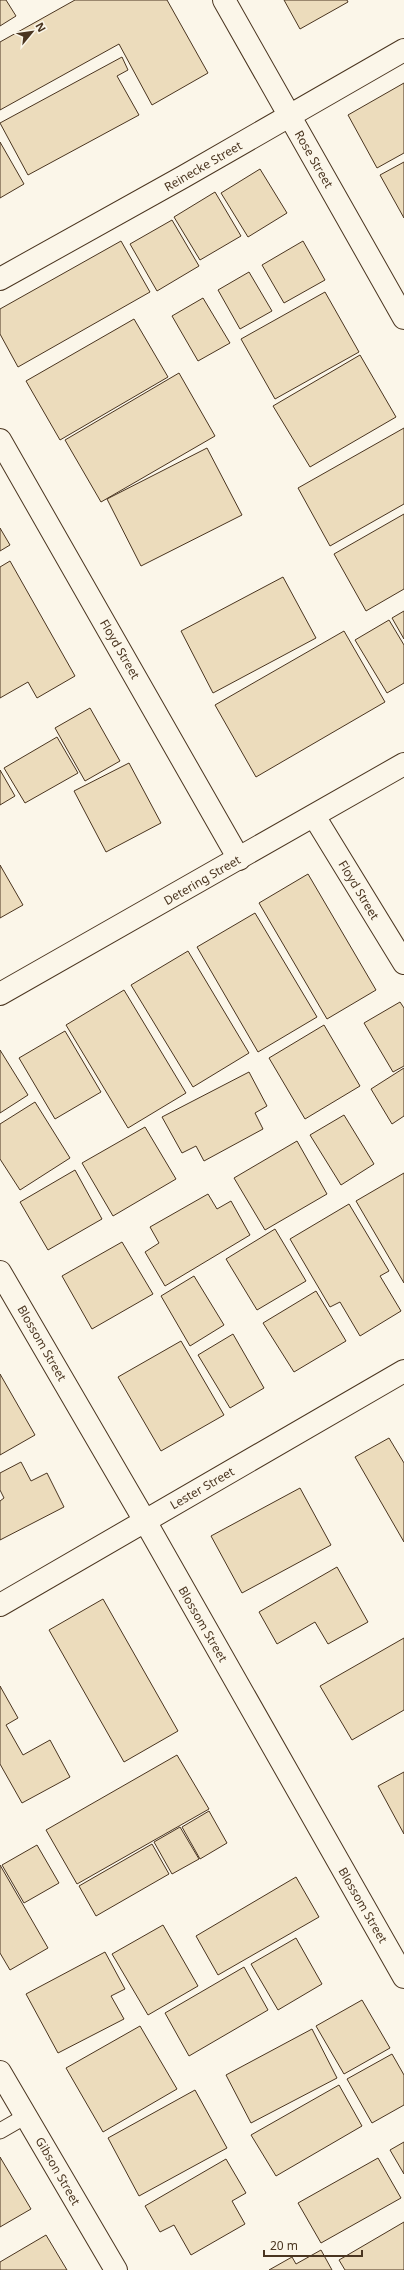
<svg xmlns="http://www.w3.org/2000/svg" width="404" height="2270" viewBox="0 0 404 2270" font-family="'Noto Sans',sans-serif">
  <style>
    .building { fill: #ecdcbc; stroke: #4a3520 }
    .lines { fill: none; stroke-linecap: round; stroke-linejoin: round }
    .service-casing { stroke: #4a3520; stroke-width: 17 }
    .minor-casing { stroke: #4a3520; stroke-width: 24 }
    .tertiary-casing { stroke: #4a3520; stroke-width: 24 }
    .service { stroke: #fbf6e9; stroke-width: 15 }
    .minor { stroke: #fbf6e9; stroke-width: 22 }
    .tertiary { stroke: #fbf6e9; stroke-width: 22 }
    .labels { text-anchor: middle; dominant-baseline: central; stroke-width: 3; stroke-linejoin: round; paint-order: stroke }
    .street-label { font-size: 12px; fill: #4a3520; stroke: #fbf6e9 }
  </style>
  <rect width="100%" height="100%" fill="#fbf6e9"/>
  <path class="building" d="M0,0H6L16,16L0,26Z
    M75,0H167L208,73L152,105L119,44L0,110V42Z
    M284,0H347L348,2L300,29Z
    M122,57L128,70L117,76L139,115L28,175L0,123Z
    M404,83V153L377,168L348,115Z
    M0,142L24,184L0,198Z
    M404,162V218L380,175Z
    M260,169L287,213L248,237L221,193Z
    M215,192L241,236L200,260L174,217Z
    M172,220L199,266L157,291L130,244Z
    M121,241L150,292L18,367L0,334V309Z
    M303,241L325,280L284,303L262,265Z
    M249,272L272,311L240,329L218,290Z
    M325,292L359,352L275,399L241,339Z
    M203,298L230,343L198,361L172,316Z
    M134,319L168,377L60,440L26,381Z
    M360,355L396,417L310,467L273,406Z
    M179,373L215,436L101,502L65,440Z
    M404,428V504L330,546L298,488Z
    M207,448L242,515L141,566L107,499Z
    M404,514V589L366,611L334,554Z
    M0,528L10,545L0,551Z
    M10,561L75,676L37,698L28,682L0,698V567Z
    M283,577L316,638L213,693L181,631Z
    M404,611V639L392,618Z
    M389,620L404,645V683L387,693L355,640Z
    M344,631L385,702L256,777L215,705Z
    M90,708L120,761L85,781L55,728Z
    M57,737L78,773L25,803L4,768Z
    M129,763L161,823L106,852L74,791Z
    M0,770L15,796L0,805Z
    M0,865L23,905L0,918Z
    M308,874L376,990L327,1019L259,903Z
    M255,913L317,1017L258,1052L197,947Z
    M188,951L249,1053L193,1087L131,985Z
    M124,990L186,1093L128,1128L66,1025Z
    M400,1002L404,1008V1066L393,1072L364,1023Z
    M324,1025L360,1086L305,1119L269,1058Z
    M65,1031L101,1092L55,1119L19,1058Z
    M0,1050L28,1095L0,1113Z
    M404,1068V1116L392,1124L371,1089Z
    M249,1072L267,1106L255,1113L263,1129L204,1161L196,1146L182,1153L162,1117Z
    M35,1102L70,1158L20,1190L0,1159V1124Z
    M344,1115L374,1164L341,1185L310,1135Z
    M145,1127L176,1179L113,1216L82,1163Z
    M297,1141L327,1194L265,1230L234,1178Z
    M75,1170L102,1219L48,1250L20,1202Z
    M404,1173V1283L356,1201Z
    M208,1194L217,1209L231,1201L250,1235L165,1286L145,1252L159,1243L150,1227Z
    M349,1204L389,1271L380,1276L401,1311L360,1336L340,1302L330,1307L290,1239Z
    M275,1229L306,1281L257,1310L226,1259Z
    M122,1242L153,1294L92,1329L62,1276Z
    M194,1276L224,1325L190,1346L161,1296Z
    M316,1291L346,1341L294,1372L263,1323Z
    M233,1334L264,1388L230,1408L198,1355Z
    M181,1341L224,1415L161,1451L118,1377Z
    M0,1374L35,1435L0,1455Z
    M389,1438L404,1463V1542L355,1457Z
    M21,1462L31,1481L47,1473L64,1507L0,1540V1501L4,1498L0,1490V1473Z
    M300,1488L331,1545L242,1593L211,1536Z
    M337,1567L368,1622L328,1644L315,1622L277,1644L259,1612Z
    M103,1599L178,1731L124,1762L49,1630Z
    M404,1638V1710L352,1740L320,1686Z
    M0,1686L18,1718L6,1725L23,1755L50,1740L70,1777L22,1803L0,1764Z
    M177,1755L209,1809L77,1884L46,1830Z
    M404,1772V1834L378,1786Z
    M209,1811L227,1843L200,1859L182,1827Z
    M180,1827L199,1859L172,1874L154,1842Z
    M152,1844L169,1874L96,1916L79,1886Z
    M37,1845L59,1883L24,1903L2,1865Z
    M0,1865L48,1948L10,1970L0,1953Z
    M296,1877L319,1917L218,1975L196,1936Z
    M163,1925L198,1986L148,2015L112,1954Z
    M296,1938L322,1984L278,2010L251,1964Z
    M105,1952L125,1989L111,1996L124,2019L58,2053L26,1994Z
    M244,1967L268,2010L189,2056L165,2013Z
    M362,2000L390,2048L344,2074L316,2026Z
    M140,2026L177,2089L103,2132L66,2068Z
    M312,2029L337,2078L251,2123L226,2075Z
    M392,2054L404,2075V2105L372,2123L347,2079Z
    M339,2085L362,2126L276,2176L251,2135Z
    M195,2090L227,2148L139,2196L108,2138Z
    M404,2142V2174L390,2150Z
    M0,2157L31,2209L0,2227Z
    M378,2158L401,2198L321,2243L298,2203Z
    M226,2159L246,2193L232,2201L245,2224L191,2255L174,2225L160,2232L145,2206Z
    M404,2222V2270H345L339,2260Z
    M46,2235L67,2270H0V2262Z
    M321,2250L332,2270H269L292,2257L296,2264Z"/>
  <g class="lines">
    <defs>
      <path id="service" d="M0,2131L26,2116"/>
      <path id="minor" d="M224,0L404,318
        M0,279L183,177L404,50
        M0,440L239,859
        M314,816L404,963
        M0,1272L145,1521L404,1977
        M0,1605L404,1371
        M0,2072L116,2270"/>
      <path id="tertiary" d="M0,994L404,764"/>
    </defs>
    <use href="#service" class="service-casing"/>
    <use href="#minor" class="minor-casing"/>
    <use href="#tertiary" class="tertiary-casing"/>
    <use href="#service" class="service"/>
    <use href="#minor" class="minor"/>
    <use href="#tertiary" class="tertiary"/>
  </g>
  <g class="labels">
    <g class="street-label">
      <text transform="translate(314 159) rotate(60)">Rose Street</text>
      <text transform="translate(203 166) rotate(-30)">Reinecke Street</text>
      <text transform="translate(120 649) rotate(60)">Floyd Street</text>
      <text transform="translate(202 880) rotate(-30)">Detering Street</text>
      <text transform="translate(359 890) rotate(59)">Floyd Street</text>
      <text transform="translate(42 1343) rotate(60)">Blossom Street</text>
      <text transform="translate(202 1488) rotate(-30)">Lester Street</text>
      <text transform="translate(203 1624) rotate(60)">Blossom Street</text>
      <text transform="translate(363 1905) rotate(60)">Blossom Street</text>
      <text transform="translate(58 2171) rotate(60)">Gibson Street</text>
    </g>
  </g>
  <g transform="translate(32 32) rotate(61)" stroke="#fbf6e9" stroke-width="3" paint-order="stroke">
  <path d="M0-3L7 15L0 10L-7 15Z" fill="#4a3520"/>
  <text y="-6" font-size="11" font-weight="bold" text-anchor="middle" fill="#4a3520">N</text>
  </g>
  <path d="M264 2250v6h98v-6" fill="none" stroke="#4a3520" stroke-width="2"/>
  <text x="270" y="2250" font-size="12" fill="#4a3520" stroke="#fbf6e9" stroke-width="3" paint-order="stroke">20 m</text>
</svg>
